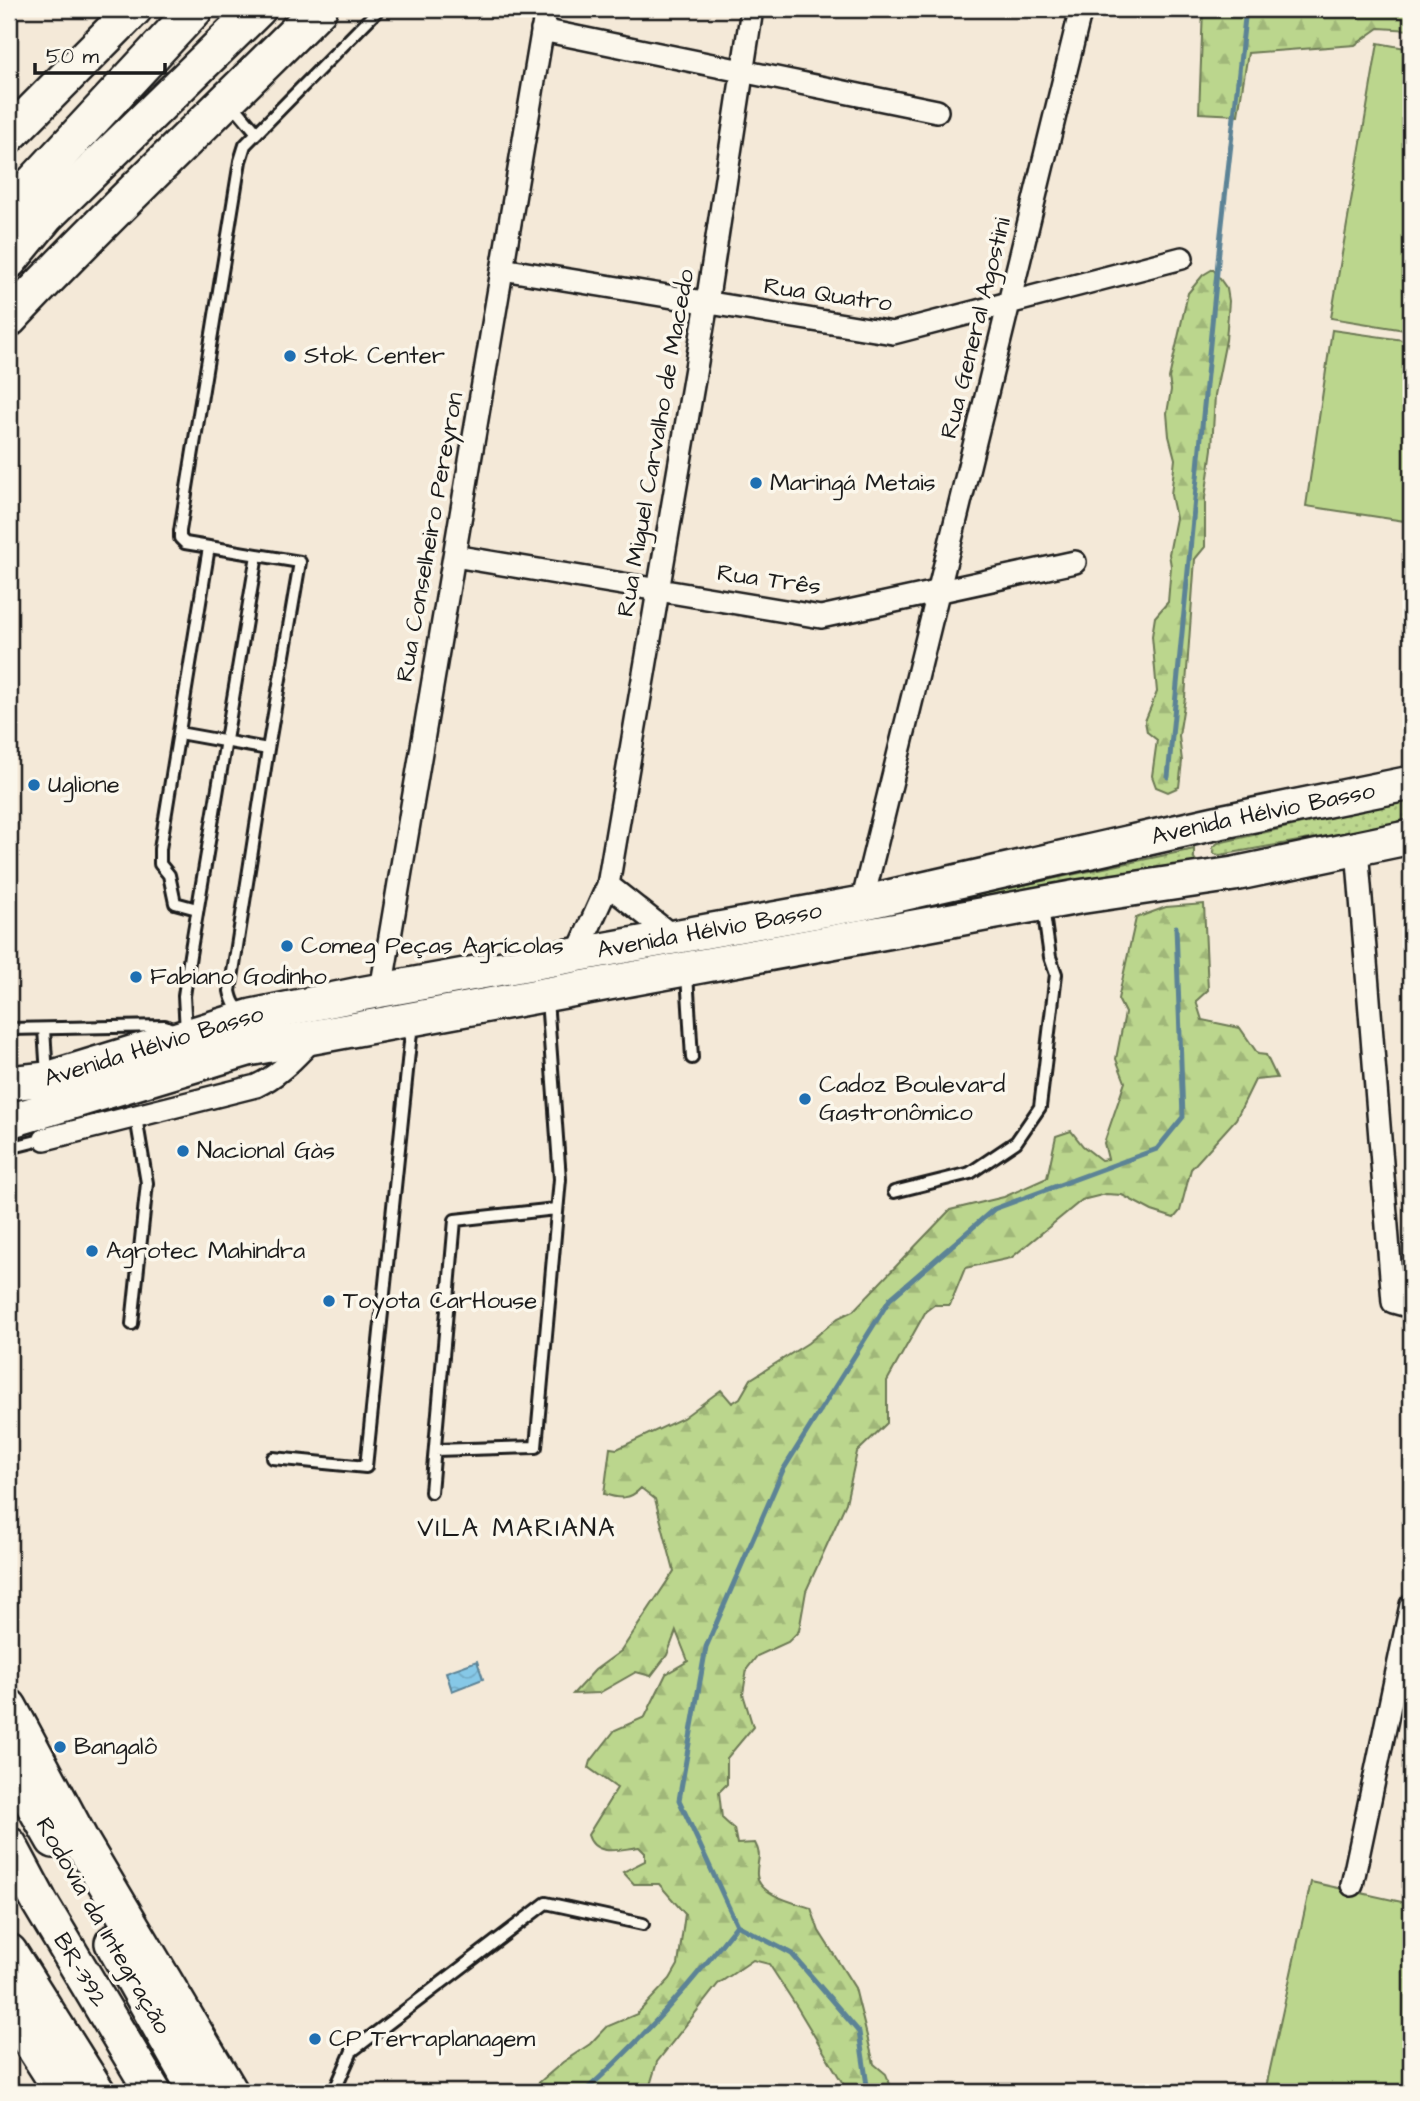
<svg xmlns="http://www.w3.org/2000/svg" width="1420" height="2101" viewBox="0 0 1420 2101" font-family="'Architects Daughter',sans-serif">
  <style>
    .grass { fill: url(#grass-dots); stroke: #6c7954; stroke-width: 2 }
    .forest { fill: url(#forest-firs); stroke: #6c7954; stroke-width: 2 }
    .park { fill: #bbd68d; stroke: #6c7954; stroke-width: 2 }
    .water { fill: url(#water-waves); stroke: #5c8396; stroke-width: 2 }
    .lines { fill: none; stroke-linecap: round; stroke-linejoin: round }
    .stream { stroke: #5c8396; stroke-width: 5 }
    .service-casing { stroke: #1c1c1c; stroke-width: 16 }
    .minor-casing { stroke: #1c1c1c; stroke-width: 26 }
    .primary-casing { stroke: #1c1c1c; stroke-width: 38 }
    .trunk-casing { stroke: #1c1c1c; stroke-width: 40 }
    .service { stroke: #fbf7ec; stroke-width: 10 }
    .minor { stroke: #fbf7ec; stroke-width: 21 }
    .primary { stroke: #fbf7ec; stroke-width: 33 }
    .trunk { stroke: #fbf7ec; stroke-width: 35 }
    .poi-dot { fill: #1f6fb2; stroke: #fbf7ec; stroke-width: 2.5 }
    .labels { text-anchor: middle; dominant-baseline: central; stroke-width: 7; stroke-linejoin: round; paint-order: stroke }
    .street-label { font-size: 24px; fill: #1c1c1c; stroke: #fbf7ec }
    .poi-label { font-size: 24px; fill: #1c1c1c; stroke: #fbf7ec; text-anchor: start }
    .neighbourhood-label { font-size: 26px; letter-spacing: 2px; fill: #1c1c1c; stroke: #fbf7ec }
  </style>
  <defs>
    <pattern id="grass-dots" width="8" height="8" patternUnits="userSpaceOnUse" patternTransform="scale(1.75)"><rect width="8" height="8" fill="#bbd68d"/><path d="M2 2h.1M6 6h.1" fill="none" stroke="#a0b779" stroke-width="1.8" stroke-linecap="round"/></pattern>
    <pattern id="forest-firs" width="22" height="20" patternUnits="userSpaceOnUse" patternTransform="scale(1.75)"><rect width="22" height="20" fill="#bbd68d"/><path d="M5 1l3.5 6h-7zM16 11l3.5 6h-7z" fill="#a0b779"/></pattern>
    <pattern id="water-waves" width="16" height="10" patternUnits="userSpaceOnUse" patternTransform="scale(1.75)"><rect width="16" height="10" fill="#86c8e7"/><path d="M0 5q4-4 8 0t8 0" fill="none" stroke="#73abc6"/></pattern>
  </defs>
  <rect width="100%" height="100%" fill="#f4e9d8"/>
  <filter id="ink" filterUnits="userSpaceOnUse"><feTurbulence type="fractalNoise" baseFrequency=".0143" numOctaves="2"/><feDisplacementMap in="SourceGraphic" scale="14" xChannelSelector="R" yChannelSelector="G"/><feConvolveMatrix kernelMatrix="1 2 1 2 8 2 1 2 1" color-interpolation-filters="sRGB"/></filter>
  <g filter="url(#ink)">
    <path class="grass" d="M1411,799V821L1220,855L1214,854L1213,847L1218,843Z
      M1194,849V858L1197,862L689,956L568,973L566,969L800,932Z"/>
    <path class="forest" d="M1203,9H1411V30L1379,28L1355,45L1248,53L1238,115L1199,113Z
      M1213,269L1227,289L1229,301L1226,340L1215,395L1212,449L1205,498V547L1195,559L1185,698L1179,736L1182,761L1179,787L1168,792L1156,787L1152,776L1157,740L1147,732L1145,721L1157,692L1152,636L1155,617L1168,602L1171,566L1169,554L1176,518L1171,495L1175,459L1169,436L1167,413L1171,390L1169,378L1188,293L1203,275Z
      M1204,904L1208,990L1196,1001L1202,1020L1240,1028L1258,1054L1266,1055L1277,1078L1255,1080L1236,1119L1191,1169L1180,1211L1174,1218L1152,1211L1122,1195L1106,1194L1082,1200L1011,1258L965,1268L950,1305H934L926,1311L887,1381V1423L857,1452L846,1503L806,1591L799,1631L788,1642L757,1656L747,1669L743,1694L753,1727L727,1758V1784L719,1792L722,1818L734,1829L737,1844L755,1843C763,1857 756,1861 757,1875C758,1895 796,1903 811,1908L819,1931L855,1988L874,2064L886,2074L893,2092H848L797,2007L769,1964L753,1960L718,1984L657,2062L648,2092H528L563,2062L590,2044L606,2027L637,2014L670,1979L678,1965L685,1914L659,1884H634L623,1872L645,1861V1853L639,1847C621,1849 595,1858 588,1835L617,1788L589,1768L591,1761L615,1730L645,1717L666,1674L688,1661L676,1631L667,1655L651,1676L636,1672L599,1693L573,1694L595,1670L621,1651L674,1571L655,1499L641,1488C630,1500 619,1499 604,1494L610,1448L617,1449L683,1418L721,1390L732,1403L740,1398L751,1379L808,1343L838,1318L853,1311L950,1210L1004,1197L1047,1178L1056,1136L1071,1131L1083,1146L1101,1160L1108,1159L1104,1143L1125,1082L1116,1059L1125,1013L1118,999L1136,918L1166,907Z"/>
    <path class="park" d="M1378,43L1411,49V331L1331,318Z
      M1332,330L1411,341V522L1306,506Z
      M1311,1882L1411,1904V2092H1265Z"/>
    <path class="water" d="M477,1661L483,1679L452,1691L446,1672Z"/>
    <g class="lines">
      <path class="stream" d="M1168,777L1219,251L1246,9
        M584,2092C640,2042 691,1984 737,1925
        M868,2092L859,2032L792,1954L737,1925L679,1800L706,1647L783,1470L890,1299L994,1209L1157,1149L1183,1117L1176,927"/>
      <defs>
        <path id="service" d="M231,102L257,133
          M179,733L268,749
          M197,909L175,903L169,875L160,864V849L209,547
          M687,974L692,1058
          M245,1013C235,1008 232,1001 230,991L268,749L300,562L185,543L180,538V531L240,161L245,145L379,9
          M9,1029L165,1026L176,1031
          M44,1029L47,1075
          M186,1031L184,996L190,955L257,555
          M9,1148L45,1139
          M894,1192L970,1173L1016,1142L1040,1107L1056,974L1050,957L1043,907
          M132,1324L147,1183L136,1117
          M435,1450L536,1447L560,1179L547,999
          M273,1458L366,1467L412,1023
          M431,1492L455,1220L556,1209
          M334,2092L352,2051L546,1903L643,1924"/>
        <path id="minor" d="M542,30L937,111
          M502,269L893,333L1182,258
          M454,556L821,617L1075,562
          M1357,848L1393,1302L1411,1307
          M608,885L675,938
          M862,903L1081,9
          M576,956L608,885L707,303L752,9
          M381,990L546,9
          M45,1139L256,1086C279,1076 295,1057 313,1039
          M1352,1885L1411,1605"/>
        <g id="primary">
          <path id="s1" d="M9,1083L47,1079L252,1016L360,994L862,903L1215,823L1411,783"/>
          <path d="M9,1121L248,1049L1078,897L1234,874L1411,837"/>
        </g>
        <g id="trunk">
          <path d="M9,135L134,9"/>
          <path d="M9,209L195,9"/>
          <path d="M9,261L46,216L258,9"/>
          <path d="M9,319C109,212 216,113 319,9"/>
          <path d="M9,1707L82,1843L230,2092"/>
          <path d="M9,1761L54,1840"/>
          <path id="s2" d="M9,1845L40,1903L153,2092"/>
          <path d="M113,1943L197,2092"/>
          <path d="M9,1952L97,2092"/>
          <path d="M9,2008L63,2092"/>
        </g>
      </defs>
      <use href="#service" class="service-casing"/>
      <use href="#minor" class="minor-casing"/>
      <use href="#primary" class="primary-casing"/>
      <use href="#trunk" class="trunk-casing"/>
      <use href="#service" class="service"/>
      <use href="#minor" class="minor"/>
      <use href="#primary" class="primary"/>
      <use href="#trunk" class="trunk"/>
    </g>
  </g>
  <g class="poi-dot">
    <circle cx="290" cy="356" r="7"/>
    <circle cx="756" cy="483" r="7"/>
    <circle cx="34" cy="785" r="7"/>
    <circle cx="287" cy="946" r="7"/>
    <circle cx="136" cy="977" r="7"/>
    <circle cx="805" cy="1099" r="7"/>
    <circle cx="183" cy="1151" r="7"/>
    <circle cx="92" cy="1251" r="7"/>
    <circle cx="329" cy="1301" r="7"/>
    <circle cx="60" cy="1747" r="7"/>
    <circle cx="315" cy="2039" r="7"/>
  </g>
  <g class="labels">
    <g class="street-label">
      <text transform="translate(828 295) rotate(8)">Rua Quatro</text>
      <text transform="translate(976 328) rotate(-76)">Rua General Agostini</text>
      <text transform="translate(656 443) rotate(-80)">Rua Miguel Carvalho de Macedo</text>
      <text transform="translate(430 537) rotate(-80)">Rua Conselheiro Pereyron</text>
      <text transform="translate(769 580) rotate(8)">Rua Três</text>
      <text stroke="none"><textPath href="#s1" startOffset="1284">Avenida Hélvio Basso</textPath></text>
      <text stroke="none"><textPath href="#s1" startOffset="718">Avenida Hélvio Basso</textPath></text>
      <text stroke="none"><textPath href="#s1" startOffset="150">Avenida Hélvio Basso</textPath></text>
      <text transform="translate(103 1926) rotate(60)">Rodovia da Integração</text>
      <text stroke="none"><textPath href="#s2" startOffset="144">BR-392</textPath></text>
    </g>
    <g class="poi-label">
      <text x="304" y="356">Stok Center</text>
      <text x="770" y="483">Maringá Metais</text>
      <text x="48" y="785">Uglione</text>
      <text x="301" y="946">Comeg Peças Agrícolas</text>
      <text x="150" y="977">Fabiano Godinho</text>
      <text x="819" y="1085">Cadoz Boulevard<tspan x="819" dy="28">Gastronômico</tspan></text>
      <text x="197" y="1151">Nacional Gàs</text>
      <text x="106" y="1251">Agrotec Mahindra</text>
      <text x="343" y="1301">Toyota CarHouse</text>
      <text x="74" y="1747">Bangalô</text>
      <text x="329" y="2039">CP Terraplanagem</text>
    </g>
    <g class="neighbourhood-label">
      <text x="517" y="1528">VILA MARIANA</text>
    </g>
  </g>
  <rect width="1420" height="2101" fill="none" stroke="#fbf7ec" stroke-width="35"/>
  <rect x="18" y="18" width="1385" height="2066" fill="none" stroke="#1c1c1c" stroke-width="2.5" filter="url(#ink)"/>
  <path d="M35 63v10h130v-10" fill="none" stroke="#1c1c1c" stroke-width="3.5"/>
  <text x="46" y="63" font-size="21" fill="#1c1c1c" stroke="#fbf7ec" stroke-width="5" paint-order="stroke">50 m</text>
</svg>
